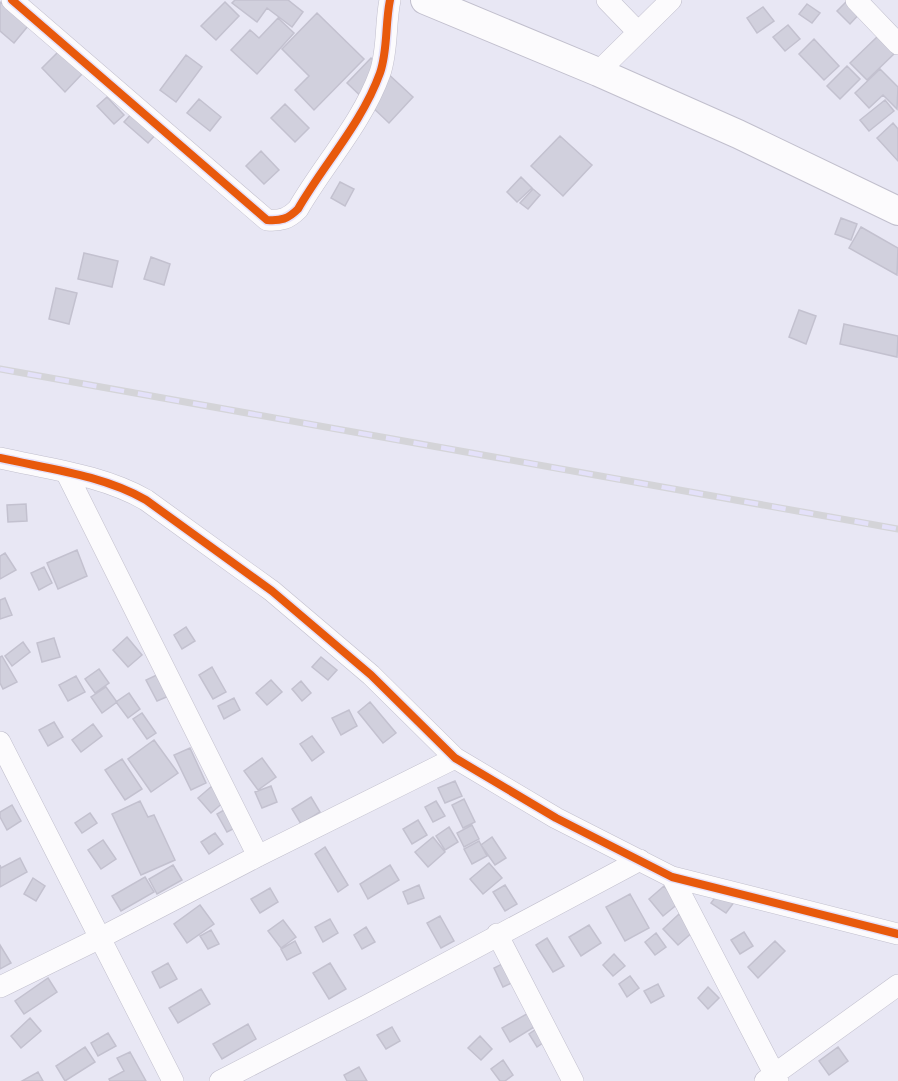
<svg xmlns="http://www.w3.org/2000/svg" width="898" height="1081" viewBox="0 0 898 1081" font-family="Commissioner,sans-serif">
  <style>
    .building { fill: #d1d0dd; stroke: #c3c1cf; stroke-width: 1.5 }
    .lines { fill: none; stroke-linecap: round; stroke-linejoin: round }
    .street-casing { stroke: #c1bfcd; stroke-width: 22 }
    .secondary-casing { stroke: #c1bfcd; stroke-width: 30 }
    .street { stroke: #fcfbfd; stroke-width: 21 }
    .secondary { stroke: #fcfbfd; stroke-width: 28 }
    .rail-casing { stroke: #d4d4d8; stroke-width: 7 }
    .rail { stroke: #e4e1fa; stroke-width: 4.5; stroke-dasharray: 14; stroke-linecap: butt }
    .cycleway-casing { stroke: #e4e1fa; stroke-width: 11 }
    .cycleway { stroke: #e8590c; stroke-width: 8 }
  </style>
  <rect width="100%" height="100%" fill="#e8e7f4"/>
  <path class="building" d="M235,0H288L303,12L292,27L267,8L257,22L232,3Z
    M848,0L862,11L850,24L837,11Z
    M0,2L28,26L14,43L0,31Z
    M225,2L239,16L216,40L201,26Z
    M807,4L820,13L812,23L799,14Z
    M763,7L774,21L757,33L747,18Z
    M317,13L364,59L314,110L295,90L309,76L282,49Z
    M278,18L294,33L257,74L231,50L250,30L259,38Z
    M788,25L800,39L785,51L773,37Z
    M879,35L895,53L867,80L850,63Z
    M814,39L839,66L824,80L799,54Z
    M59,51L82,74L65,92L42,68Z
    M186,55L202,67L176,102L160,90Z
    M371,58L413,97L389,123L347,83Z
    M847,66L860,79L840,99L827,86Z
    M880,69L898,87L897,109L883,95L869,108L855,93Z
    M107,97L124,115L114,124L97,106Z
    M199,99L221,117L210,131L187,113Z
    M885,100L894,111L869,131L860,120Z
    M285,104L309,128L295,142L271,118Z
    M133,112L157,133L148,143L124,122Z
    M893,123L898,129V161L877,138Z
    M560,136L592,165L563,196L531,166Z
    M261,151L279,170L264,184L246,166Z
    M521,177L532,188L517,202L507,192Z
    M340,182L354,189L345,206L331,198Z
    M533,189L540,195L528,209L520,203Z
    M841,218L857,224L851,240L835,234Z
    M861,227L898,248L897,275L849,248Z
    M84,253L118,261L112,287L78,279Z
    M151,257L170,264L164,285L144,279Z
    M56,288L77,293L69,324L49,319Z
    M799,310L816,316L806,344L789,337Z
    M844,324L898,336L897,357L840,344Z
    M26,504L27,521L8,522L7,505Z
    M77,550L87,576L58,589L47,563Z
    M5,553L16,570L0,579V556Z
    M44,567L52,583L39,590L31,573Z
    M5,598L12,615L0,619V600Z
    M186,627L195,641L182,649L174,635Z
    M127,637L142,655L128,667L113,650Z
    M54,638L60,657L42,662L37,643Z
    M23,642L30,652L12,666L5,656Z
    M2,656L17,682L3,689L0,683V657Z
    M321,657L337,670L328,680L312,667Z
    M212,667L226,692L213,699L199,675Z
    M99,669L109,683L95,693L85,679Z
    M161,673L171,695L157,701L146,680Z
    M76,676L85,692L68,701L59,685Z
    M271,680L282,692L267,705L256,693Z
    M301,681L311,693L302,701L292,689Z
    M106,687L117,702L102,713L91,697Z
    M129,693L140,709L128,718L116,702Z
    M234,698L240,710L224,719L218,706Z
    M370,702L396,733L383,743L358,712Z
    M349,710L357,726L341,735L332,718Z
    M142,713L156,733L147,739L133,719Z
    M54,722L63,737L48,746L39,730Z
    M93,724L102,736L81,752L72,740Z
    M312,736L324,752L312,761L300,744Z
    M154,740L178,773L151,792L128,759Z
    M190,748L206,783L191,790L174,755Z
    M262,758L276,777L258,790L244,771Z
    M122,759L142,789L125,800L105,770Z
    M455,781L462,796L445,803L438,788Z
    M212,786L225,801L211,813L198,798Z
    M271,786L277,802L262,808L255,792Z
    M311,797L320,812L301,824L292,809Z
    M464,799L475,822L463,828L452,805Z
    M140,801L148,817L154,815L175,860L141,875L112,814Z
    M436,801L445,816L433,822L425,807Z
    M12,805L21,821L7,830L0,817V812Z
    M231,806L241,825L227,832L217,814Z
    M90,813L97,823L82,833L75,823Z
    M418,820L427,835L412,844L403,829Z
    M472,825L479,839L464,847L457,833Z
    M449,827L458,842L445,850L436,836Z
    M215,833L223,844L209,854L201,842Z
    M433,837L445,852L428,867L415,852Z
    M492,837L506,858L495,865L481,845Z
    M103,840L116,859L101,869L88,850Z
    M479,841L487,856L472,864L464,849Z
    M325,847L348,885L338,892L315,854Z
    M20,858L27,872L0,887V865L1,868Z
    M489,863L502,878L483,894L470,879Z
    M173,865L182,880L157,894L149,879Z
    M390,865L399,880L368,899L360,884Z
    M145,877L154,892L121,911L112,896Z
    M33,878L45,886L36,901L24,894Z
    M419,885L424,898L408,904L403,892Z
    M505,885L517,904L505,911L493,892Z
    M664,886L679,903L663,916L649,899Z
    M270,888L278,902L260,913L251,899Z
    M720,891L735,901L726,913L711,903Z
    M630,894L649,928L625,941L606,907Z
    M200,905L214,924L187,943L174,924Z
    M679,914L694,931L678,945L663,929Z
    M440,916L454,941L441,948L427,923Z
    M330,919L338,933L323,942L315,927Z
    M283,920L296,937L281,948L268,931Z
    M589,925L601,943L581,956L569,937Z
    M366,927L375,942L362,949L354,935Z
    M211,930L219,944L208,949L200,936Z
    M744,932L753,946L740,954L731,940Z
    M656,933L666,947L655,955L645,942Z
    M547,938L564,966L553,972L536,945Z
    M295,941L301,953L287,960L281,949Z
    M775,941L785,951L758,978L748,967Z
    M0,945L11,963L0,969Z
    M614,954L625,966L613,976L603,965Z
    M510,960L520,979L503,987L494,968Z
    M168,963L177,979L160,988L152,972Z
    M330,963L346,989L329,999L313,973Z
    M630,976L639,988L627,997L619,984Z
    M48,978L57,992L24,1014L15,1001Z
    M658,984L664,996L651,1003L644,991Z
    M708,987L719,998L708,1009L698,998Z
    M201,989L210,1004L178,1023L169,1008Z
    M532,1011L539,1024L510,1042L502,1028Z
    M30,1018L41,1031L21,1048L11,1036Z
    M248,1024L256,1039L222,1059L213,1044Z
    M542,1025L550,1038L537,1047L529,1034Z
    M392,1027L400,1041L386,1049L377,1035Z
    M108,1033L116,1046L98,1056L91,1043Z
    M480,1036L492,1049L481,1060L468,1048Z
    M85,1047L95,1062L65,1081L56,1066Z
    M838,1047L848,1061L829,1075L819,1061Z
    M130,1052L146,1081H110L109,1079L124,1071L117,1058Z
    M503,1060L513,1075L505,1081H500L491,1069Z
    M359,1067L367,1081H347L344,1075Z
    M38,1072L43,1081H22Z"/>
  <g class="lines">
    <defs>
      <path id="street" d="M12,0L267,220C281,221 288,219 298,209C324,164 362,123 380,73C388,50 385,24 390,0
        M607,0L638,32
        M856,0L898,44
        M598,72L671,0
        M0,458C49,469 102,475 146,500L272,591L371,675L455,758L556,818L672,877L898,934
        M66,472L258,856
        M0,742L173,1081
        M672,877L778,1081
        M497,934L573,1081
        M0,987L100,938L258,856L455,758
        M220,1081L366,1006L640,860
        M765,1081L898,985"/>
      <path id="secondary" d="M425,0L598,72L738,134L898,211"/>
    </defs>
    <use href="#street" class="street-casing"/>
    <use href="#secondary" class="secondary-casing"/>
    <use href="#street" class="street"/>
    <use href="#secondary" class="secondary"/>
    <defs>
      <path id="rail" d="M0,369L898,529"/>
    </defs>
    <use href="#rail" class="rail-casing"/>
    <use href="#rail" class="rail"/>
    <defs>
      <path id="cycleway" d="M12,0L267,220C281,221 288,219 298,209C324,164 362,123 380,73C388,50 385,24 390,0
        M0,458C49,469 102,475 146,500L272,591L371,675L455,758L556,818L672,877L898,934"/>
    </defs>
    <use href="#cycleway" class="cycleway-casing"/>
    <use href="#cycleway" class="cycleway"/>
  </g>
</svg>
